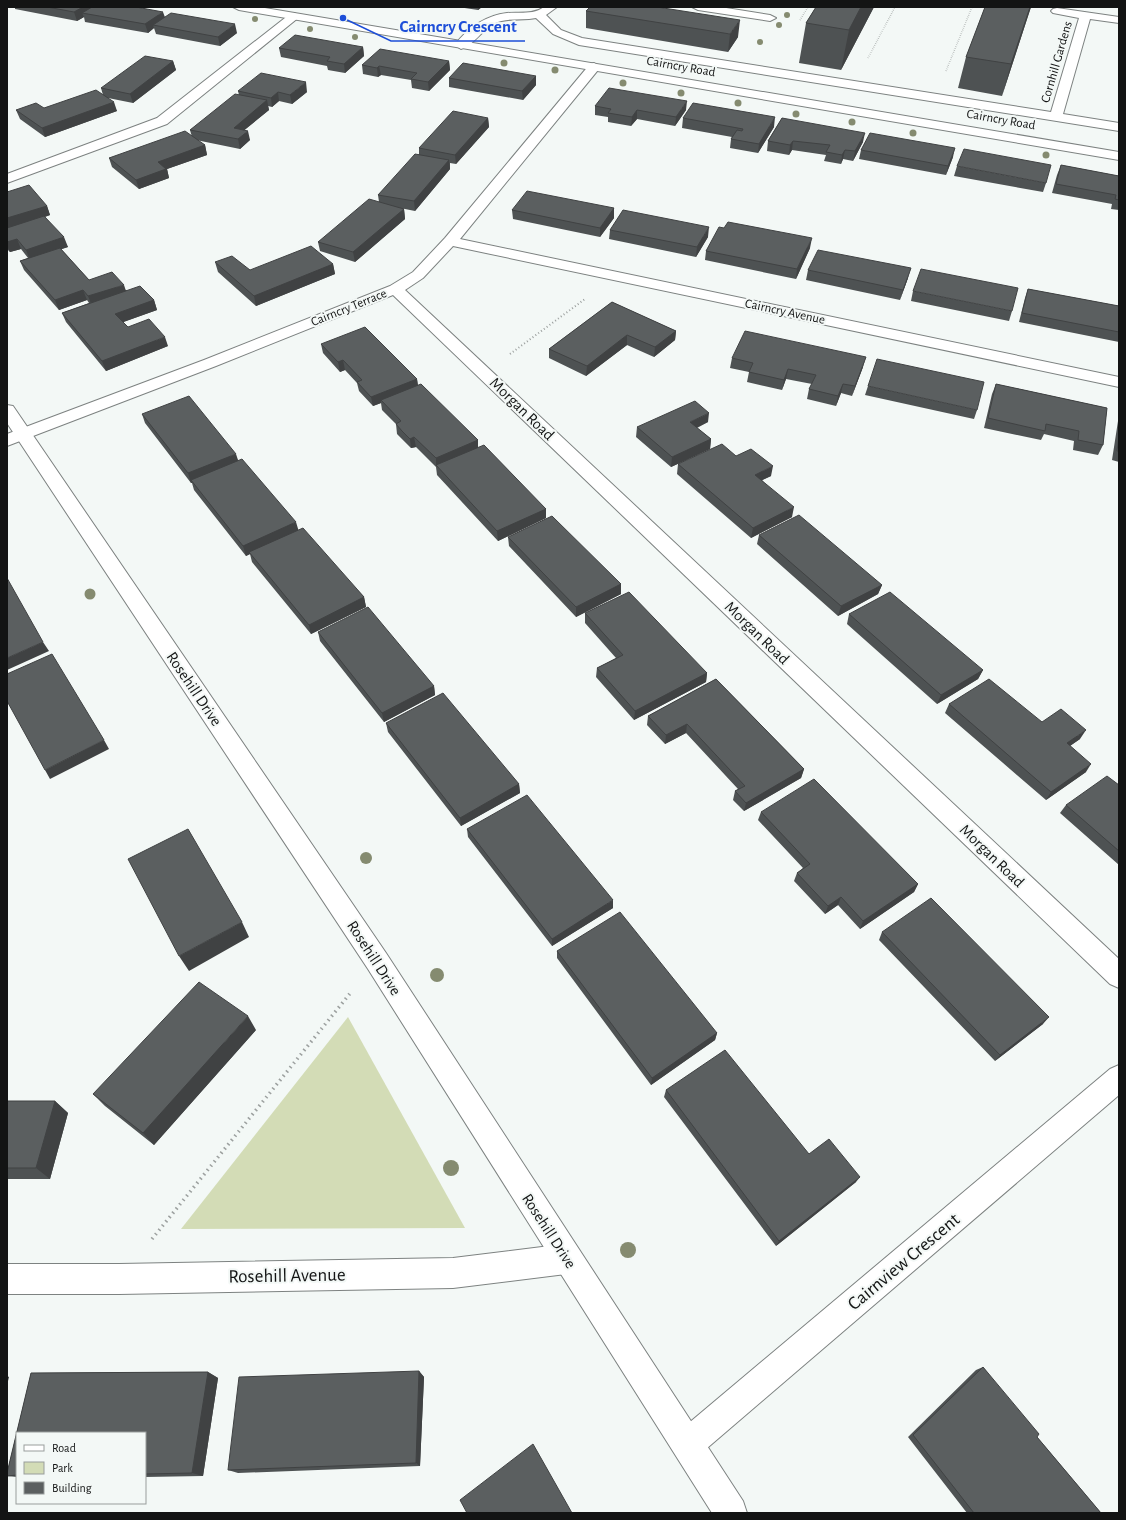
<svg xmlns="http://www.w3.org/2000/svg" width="1126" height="1520" viewBox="0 0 1126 1520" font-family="'Alegreya Sans',sans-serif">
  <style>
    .green { fill: #d3dcb6 }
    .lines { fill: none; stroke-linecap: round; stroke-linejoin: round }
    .minor-casing { stroke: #7d8281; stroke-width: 2 }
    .tertiary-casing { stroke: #7d8281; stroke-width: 2 }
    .path-far2 { stroke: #9ca09f; stroke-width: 1.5; stroke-dasharray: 0.5 1.5; stroke-linecap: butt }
    .path-far1 { stroke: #9ca09f; stroke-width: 2; stroke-dasharray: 1 2.5; stroke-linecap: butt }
    .path { stroke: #9ca09f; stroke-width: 3.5; stroke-dasharray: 1.5 4; stroke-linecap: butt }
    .minor { fill: #fff; fill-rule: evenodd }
    .tertiary { fill: #fff; fill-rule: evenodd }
    .tree { fill: #858b70 }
    .wall { fill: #4e5253 }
    .shaded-wall { fill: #404243 }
    .building { fill: #5b5f60; stroke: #404243 }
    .labels { text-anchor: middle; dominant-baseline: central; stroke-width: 4; stroke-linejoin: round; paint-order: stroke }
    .far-street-label { font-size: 13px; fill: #131414; stroke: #f3f8f6 }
    .street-label { font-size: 16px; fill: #131414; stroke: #f3f8f6 }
    .near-street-label { font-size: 19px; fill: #131414; stroke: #f3f8f6 }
    .leader { fill: none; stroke: #1d4ed8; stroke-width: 1.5 }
    .callout-dot { fill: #1d4ed8; stroke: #f3f8f6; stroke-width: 1.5 }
    .callout-label { font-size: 17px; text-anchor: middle; font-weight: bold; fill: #1d4ed8; stroke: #f3f8f6; stroke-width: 4; stroke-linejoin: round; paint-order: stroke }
  </style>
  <rect width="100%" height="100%" fill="#f3f8f6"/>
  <path class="green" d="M348,1017L465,1228L181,1229Z"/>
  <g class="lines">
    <defs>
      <path id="minor" d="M544,7H557L546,15L561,30L582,38L1051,112L1079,18L1053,13L1051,11L1053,9L1057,8L1119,17V23L1090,19L1063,114L1119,123V131L579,45L553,34L536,18C522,21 506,17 493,24C482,30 473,46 461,49L455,45C467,28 487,15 507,13C520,12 533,15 544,7Z
        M692,7H720L770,15L776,18L770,21L698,10Z
        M294,13L300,16L298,18L167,124L7,183V174L157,118L290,14Z
        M594,63L600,67L598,70L460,239L1119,377V387L453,246L423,278L405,290L1119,959V988L1110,984L393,295L216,366L7,446V434L204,360L390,286L413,272L445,238L590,64Z
        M1119,1065V1095L699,1455L688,1460L677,1455L672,1444L677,1433L1110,1069Z
        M566,1244L576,1249L581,1259L576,1269L566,1274L453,1288L119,1294H7V1264H119L453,1258Z"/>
      <path id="tertiary" d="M233,7H259L1119,152V160L239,10Z
        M7,405L13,406L386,953L743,1501L747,1513H712L368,969L7,423Z"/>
    </defs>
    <use href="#minor" class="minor-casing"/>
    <use href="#tertiary" class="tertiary-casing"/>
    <path class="path-far2" d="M800,20L808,7
      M868,58L895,7
      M946,71L972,7"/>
    <path class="path-far1" d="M510,354L585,299"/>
    <path class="path" d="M152,1239L352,991"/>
    <use href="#minor" class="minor"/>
    <use href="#tertiary" class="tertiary"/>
  </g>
  <g class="tree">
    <circle cx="787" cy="15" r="3"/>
    <circle cx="255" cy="19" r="3"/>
    <circle cx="779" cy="25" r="3"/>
    <circle cx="310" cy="29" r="3"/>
    <circle cx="355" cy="37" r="3"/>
    <circle cx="760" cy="42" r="3"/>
    <circle cx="504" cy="63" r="3.5"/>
    <circle cx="555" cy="70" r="3.5"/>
    <circle cx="623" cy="83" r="3.5"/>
    <circle cx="681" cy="93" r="3.5"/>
    <circle cx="738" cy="103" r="3.5"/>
    <circle cx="796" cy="114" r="3.5"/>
    <circle cx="852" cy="122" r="3.5"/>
    <circle cx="913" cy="133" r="3.5"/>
    <circle cx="1046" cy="155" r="3.5"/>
    <circle cx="90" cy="594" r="5.5"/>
    <circle cx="366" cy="858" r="6"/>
    <circle cx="437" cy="975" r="7"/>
    <circle cx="451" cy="1168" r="8"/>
    <circle cx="628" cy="1250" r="8"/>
  </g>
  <path class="wall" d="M15,7H136L165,17L237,33L220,46L156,34L154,28L148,33L85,22L84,17L77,21L15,9Z
    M458,7H482L478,10Z
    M657,7L738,37L728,52L586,28V11Z
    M816,7H874L841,70L799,63L806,23Z
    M985,7H1031L1002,96L958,88L966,57Z
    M363,47L364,56L345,73L328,70L327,66L281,57L279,48Z
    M173,61L176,70L133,103L108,98L117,111L45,137L20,119L16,110L44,108L103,95L101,88Z
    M449,61L450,70L429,91L412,88L411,80L381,75L378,77L363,74L362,65Z
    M536,76V85L523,100L449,87V78Z
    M238,91L307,92L292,104L279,101L272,107L268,106L269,110L244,130L250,140L240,149L196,140L205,145L207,155L167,169L169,178L139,189L112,167L109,158L192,137L190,130L239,95Z
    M595,106L686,110L675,126L637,119L631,126L608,122V117L595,115Z
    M488,118L489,127L456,164L450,163V169L415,211L400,208L404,209L405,219L355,262L320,251L318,242L379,202L378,195L419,154V148Z
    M683,118L774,127L758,153L730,148L731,139L732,137L682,128Z
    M782,118L863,142L853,161L843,159L841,164L824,161L826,155L792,150L789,155L767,151L768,141Z
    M861,150L953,157L946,175L859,159Z
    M1061,165L1119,176V210L1111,209L1112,204L1052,193L1057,175Z
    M957,166L1046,183L1043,192L954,176Z
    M7,192L47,206L50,215L45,217L68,247L61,249L89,280L126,290L154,300L157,310L123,322L128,327L168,346L106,371L66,322L62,313L89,303L87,300L59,310L24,270L20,261L28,258L21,249L10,252L7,249Z
    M614,208V218L600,237L513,219L512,210Z
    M724,228L810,248L796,279L705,260L706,251Z
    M610,230L708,237L696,257L609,239Z
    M215,262L250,270L333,264L335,274L256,306L218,272Z
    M808,270L908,278L900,300L806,280Z
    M1028,289L1119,306V342L1019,322L1025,298Z
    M913,291L1012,311L1009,321L911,301Z
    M612,302L676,331L675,340L654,357L627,345L586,376L549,358V349Z
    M321,344L417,379L418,385L478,440V448L546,509V518L498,541L437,475L436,467L416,447L411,448L397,434L396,424L382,410L381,403L373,406L359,391L357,383L345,370L340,372L323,353Z
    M732,358L863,367L852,396L841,393L836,406L807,399L809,389L812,384L786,379L782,390L747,382L749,372L730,368Z
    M996,384L1107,408L1103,445L1098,455L1073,450L1074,441L1044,434L1041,440L984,428L992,394Z
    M868,386L977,410L974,419L865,395Z
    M142,414L238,460L298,530L364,597L366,607L311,634L252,562L250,554L246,556L194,490L192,483H191L145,423Z
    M1119,418V462L1112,460L1118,421Z
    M708,422L697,428L711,439L710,449L671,467L636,437L637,427Z
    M736,456L771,476L762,480L792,517L751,538L677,474L678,464Z
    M759,535L882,585L878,594L838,616L757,544Z
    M508,537L621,584V594L576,617L509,546Z
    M585,613L707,673L706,682L634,720L596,677L597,668L616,658L585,623Z
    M849,614L983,670L978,679L937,704L847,624Z
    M318,632L434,686L435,695L384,722L320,641Z
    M716,679L804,769L801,778L744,811L733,800L735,791L738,789L686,733L665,744L647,725L648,716Z
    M949,704L1042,722L1080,739L1070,746L1086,772L1046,800L945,713Z
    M386,723L519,784L520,793L461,826L388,732Z
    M1119,785V865L1060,813L1066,805Z
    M761,812L918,884L914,892L860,929L838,905L825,914L794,881L797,873L803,868L758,820Z
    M467,829L613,908L552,946L468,837Z
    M882,932L1043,1024L995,1061L879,940Z
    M557,951L717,1033L715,1040L651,1085L557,958Z
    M256,1030L154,1145L105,1106L93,1094Z
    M666,1090L809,1154L856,1182L776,1246L664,1097Z
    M7,1101H55L68,1113L50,1179H7Z
    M983,1367L1037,1437L1101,1513H967L908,1437L976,1370Z
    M419,1371L424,1377L420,1466L238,1473L228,1470Z
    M208,1372L218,1378L203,1476L145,1477V1433H17V1477L7,1476V1473L31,1373Z"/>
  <path class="shaded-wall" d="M83,7H96L82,13L84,17L77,21L74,12Z
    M478,7H482L478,10Z
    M861,7H874L841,70L849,30Z
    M1030,7H1031L1027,19L1002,96L1011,64Z
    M163,12L166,20L153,25L154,28L148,33L145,24Z
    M740,20L738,37L728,52L730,34Z
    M235,24L237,33L220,46L218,37Z
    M363,47L364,56L345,73L344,64Z
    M173,61L176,70L133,103L130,94Z
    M449,61L450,70L429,91L428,82Z
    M379,66L381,75L378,77L377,68Z
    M536,76V85L523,100L522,91Z
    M306,82L307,92L292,104L290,95Z
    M278,92L279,101L272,107L271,98Z
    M267,100L269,110L236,137L234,128Z
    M687,101L686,110L675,126L676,117Z
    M114,102L117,111L45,137L42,128Z
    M637,110V119L631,126L632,117Z
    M775,117L774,127L758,153L759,144Z
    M488,118L489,127L456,164L455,155Z
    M248,131L250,140L240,149L238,139Z
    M865,133L863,142L853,161L855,151Z
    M793,141L792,150L789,155L790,145Z
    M205,145L207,155L167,169L169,178L139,189L136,180L158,162Z
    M955,148L953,157L946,175L948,166Z
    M845,150L843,159L841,164L842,155Z
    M449,160L450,169L415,211L414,201Z
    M47,206L50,215L7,229V218Z
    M614,208V218L600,237V228Z
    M404,209L405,219L355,262L353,252Z
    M709,227L708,237L696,257L697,247Z
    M64,237L68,247L30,260L26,250Z
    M812,238L810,248L796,279L797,269Z
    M17,239L21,249L10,252L7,246V242Z
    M333,264L335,274L256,306L254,296Z
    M911,268L908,278L900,300L903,290Z
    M124,285L127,294L92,306L88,296Z
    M83,290L87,300L59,310L55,300Z
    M154,300L157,310L118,324L115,314Z
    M676,331L675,340L654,357L655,347Z
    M627,335V345L586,376L587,366Z
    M165,337L168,346L106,371L102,361Z
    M866,357L863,367L852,396L855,386Z
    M343,360L345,370L340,372L338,362Z
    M788,369L786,379L782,390L784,380Z
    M417,379L418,388L381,400V403L373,406L371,397Z
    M843,384L841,393L836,406L838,396Z
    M709,413L708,422L689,431L690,422Z
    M414,437L416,447L411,448L410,439Z
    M711,439L710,449L671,467L672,457Z
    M478,440V450L436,466V458Z
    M236,454L239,463L191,480L192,483H191L188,473Z
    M773,466L771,476L754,484L755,475Z
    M794,507L792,517L751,538L753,528Z
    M546,509V518L498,541L497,531Z
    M296,522L299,532L249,552L250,554L246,556L243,546Z
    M621,584V594L576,617V607Z
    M882,585L878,594L838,616L841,606Z
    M364,597L366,607L311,634L309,625Z
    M43,642L49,651L7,670V658Z
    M983,670L978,679L937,704L941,695Z
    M707,673L706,682L634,720L635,711Z
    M434,686L435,695L384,722L382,713Z
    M687,724L686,733L665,744L666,735Z
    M1086,730L1080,739L1061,752L1067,743Z
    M104,740L109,749L50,779L45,770Z
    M1091,764L1086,772L1046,800L1051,792Z
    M804,769L801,778L744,811L746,803Z
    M519,784L520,793L461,826L460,818Z
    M918,884L914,892L860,929L863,921Z
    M841,897L838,905L825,914L828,906Z
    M613,900V908L552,946V939Z
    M242,922L249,937L189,971L179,956Z
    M248,1016L256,1030L154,1145L143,1133Z
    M1049,1017L1043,1024L995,1061L1000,1055Z
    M717,1033L715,1040L651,1085L652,1078Z
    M55,1101L68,1113L50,1179L36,1168Z
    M860,1177L856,1182L776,1246L779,1241Z
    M419,1371L424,1377L420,1466L416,1463Z
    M208,1372L218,1378L203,1476L192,1473Z
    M7,1376L9,1377L7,1385Z"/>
  <path class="building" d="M47,7H83L74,12Z
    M92,7H136L163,12L145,24L82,13Z
    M590,7H657L740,20L730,34L586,11Z
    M816,7H861L849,30L806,23Z
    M985,7H1030L1011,64L966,57Z
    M171,13L235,24L218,37L153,25Z
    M295,35L363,47L344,64L327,61L330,57L279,48Z
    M380,49L449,61L428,82L411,79L417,73L379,66L377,68L362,65Z
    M145,56L173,61L130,94L101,88Z
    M463,63L536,76L522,91L449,78Z
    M261,73L306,82L290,95L278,92L271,98L238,91Z
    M609,88L687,101L676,117L637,110L632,117L608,113L611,109L595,106Z
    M96,90L114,102L42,128L16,110L36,103L44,108Z
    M235,94L267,100L234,128L248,131L238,139L190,130Z
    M693,103L775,117L759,144L731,139L737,130L742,131L743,129L683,118Z
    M453,111L488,118L455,155L419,148Z
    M782,118L865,133L855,151L845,150L842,155L826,152L830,145L793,141L790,145L768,141Z
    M185,131L205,145L158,162L166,169L136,180L109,158Z
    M870,133L955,148L948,166L861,150Z
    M964,149L1051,165L1046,183L957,166Z
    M415,154L449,160L414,201L378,195Z
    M1061,165L1119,176V200L1115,199L1116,195L1056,184Z
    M29,185L47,206L7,218V192Z
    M527,191L614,208L600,228L512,210Z
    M369,199L404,209L353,252L318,242Z
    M623,210L709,227L697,247L610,230Z
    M44,216L64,237L26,250L17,239L7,242V228Z
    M728,222L812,238L797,269L706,251L719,227L724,228Z
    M311,246L333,264L254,296L215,262L232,256L250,270Z
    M60,248L89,280L112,272L124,285L88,296L83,290L55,300L20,261Z
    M818,250L911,268L903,290L808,270Z
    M921,269L1018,288L1012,311L913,291Z
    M140,286L154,300L115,314L128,327L149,319L165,337L102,361L62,313Z
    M1028,289L1119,306V332L1022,313Z
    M612,302L676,331L655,347L627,335L587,366L549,349Z
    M365,327L417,379L371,397L357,382L362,380L343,360L338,362L321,344Z
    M745,331L866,357L855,386L843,384L838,396L809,389L816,375L788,369L784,380L749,372L753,363L732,358Z
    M877,359L984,382L977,410L868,386Z
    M421,384L478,440L436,458L414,437L410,439L402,431L396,424L401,421L381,400Z
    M996,384L1107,408L1103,445L1078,440L1079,431L1046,424L1045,431L988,418Z
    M189,396L236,454L188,473L142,414Z
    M695,401L709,413L690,422L711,439L672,457L637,427Z
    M1119,436V451H1117Z
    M722,444L736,456L751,449L773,466L755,475L794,507L753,528L678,464Z
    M484,445L546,509L497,531L436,465Z
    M242,459L296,522L243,546L191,480Z
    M799,515L882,585L841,606L759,535Z
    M552,516L621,584L576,607L508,537Z
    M303,528L364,597L309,625L249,552Z
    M7,578L43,642L7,658Z
    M629,592L707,673L635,711L597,668L623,655L585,613Z
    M890,592L983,670L941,695L849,614Z
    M368,607L434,686L382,713L318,632Z
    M52,654L104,740L45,770L7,701V674Z
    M716,679L804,769L746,803L735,791L745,786L687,724L666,735L648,716Z
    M989,679L1042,722L1061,709L1086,730L1067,743L1091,764L1051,792L949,704Z
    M443,693L519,784L460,818L386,723Z
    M1107,776L1119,785V851L1066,805Z
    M814,779L918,884L863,921L841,897L828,906L797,873L810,864L761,812Z
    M527,795L613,900L552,939L467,829Z
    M188,829L242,922L179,956L128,859Z
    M931,898L1049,1017L1000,1055L882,932Z
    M620,912L717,1033L652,1078L557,951Z
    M199,982L248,1016L143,1133L93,1094Z
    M725,1050L809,1154L829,1139L860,1177L779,1241L666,1090Z
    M7,1101H55L36,1168H7Z
    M983,1367L1039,1434L1037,1437L1101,1513H974L913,1435Z
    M419,1371L416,1463L228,1470L239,1377Z
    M208,1372L192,1473L145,1474V1433H17V1475L7,1476V1473L31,1373Z
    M533,1444L572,1513H467L460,1500Z"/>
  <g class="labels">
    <g class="far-street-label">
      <text transform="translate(1057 62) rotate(-74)">Cornhill Gardens</text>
      <text transform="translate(681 67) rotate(10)">Cairncry Road</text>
      <text transform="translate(1001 120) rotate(10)">Cairncry Road</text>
      <text transform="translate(349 308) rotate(-22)">Cairncry Terrace</text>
      <text transform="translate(785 312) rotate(12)">Cairncry Avenue</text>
    </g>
    <g class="street-label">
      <text transform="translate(522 409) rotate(44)">Morgan Road</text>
      <text transform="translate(757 633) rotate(44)">Morgan Road</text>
      <text transform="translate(194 689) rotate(56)">Rosehill Drive</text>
      <text transform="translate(992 856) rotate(44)">Morgan Road</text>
      <text transform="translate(374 958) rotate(57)">Rosehill Drive</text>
      <text transform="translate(549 1231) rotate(57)">Rosehill Drive</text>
    </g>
    <g class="near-street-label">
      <text transform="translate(904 1262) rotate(-40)">Cairnview Crescent</text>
      <text transform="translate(287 1276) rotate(-1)">Rosehill Avenue</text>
    </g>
  </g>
  <path class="leader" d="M343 18L391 41H525"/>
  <circle class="callout-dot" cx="343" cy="18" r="4"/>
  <g class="callout-label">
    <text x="458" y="32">Cairncry Crescent</text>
  </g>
  <rect width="1126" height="1520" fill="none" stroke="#131414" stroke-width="16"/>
  <rect x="16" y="1432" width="130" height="72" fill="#f3f8f6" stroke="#999d9c"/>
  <rect x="24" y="1445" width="20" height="6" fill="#ffffff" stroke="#999d9c"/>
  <text x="52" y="1452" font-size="12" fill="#131414">Road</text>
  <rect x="24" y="1462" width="20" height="12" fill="#d3dcb6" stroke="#999d9c"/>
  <text x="52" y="1472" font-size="12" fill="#131414">Park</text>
  <rect x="24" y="1482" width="20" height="12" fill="#5b5f60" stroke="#999d9c"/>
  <text x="52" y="1492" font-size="12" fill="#131414">Building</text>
</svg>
